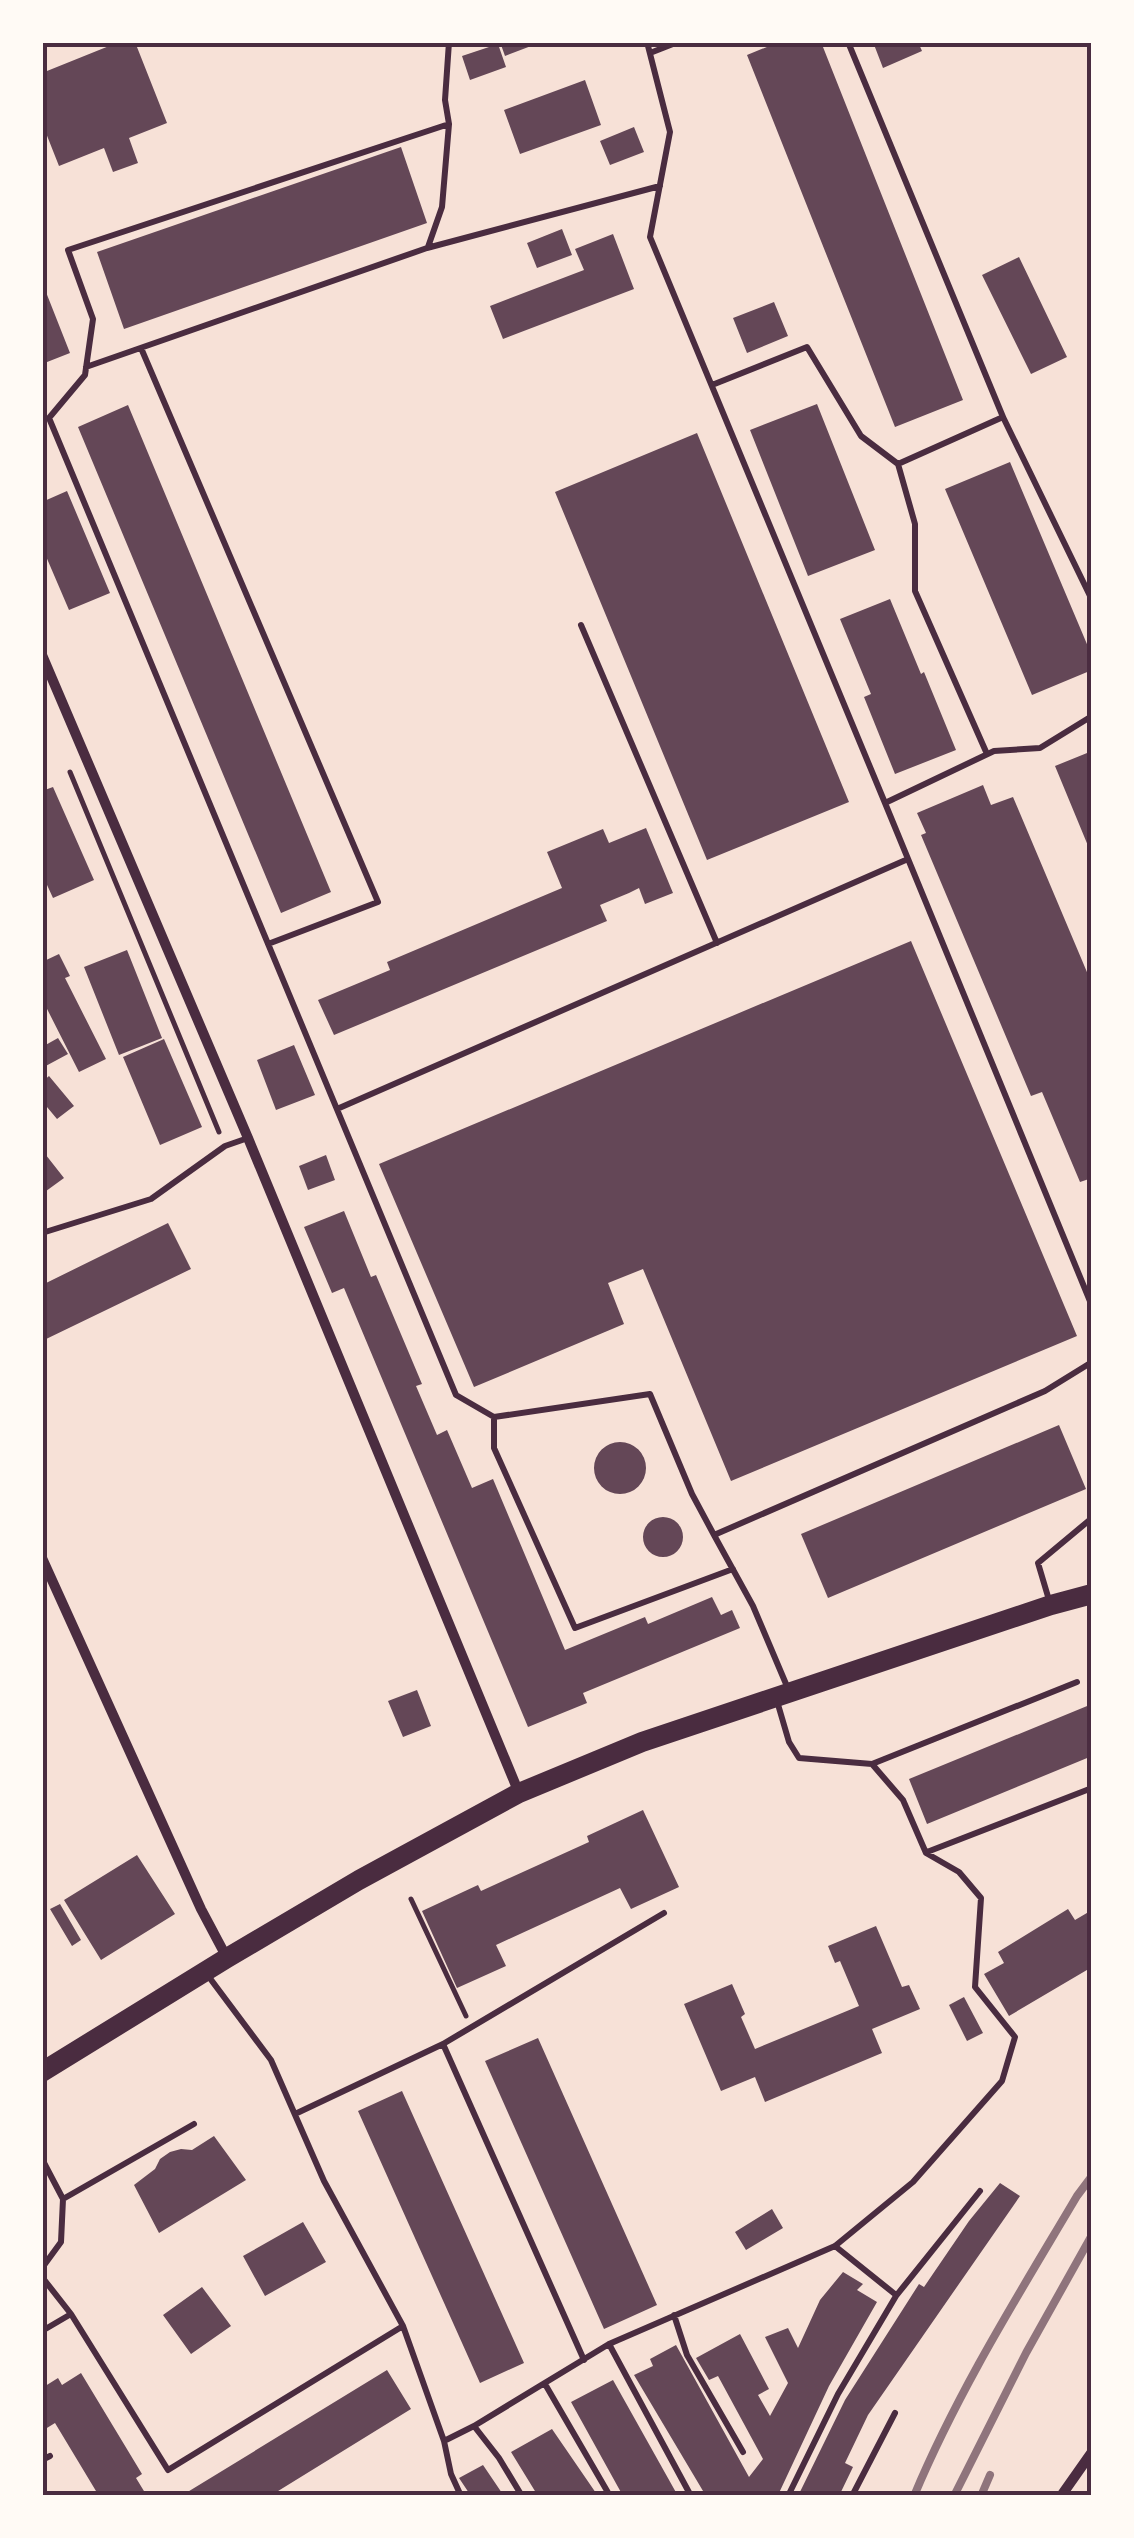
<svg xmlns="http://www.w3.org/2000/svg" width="1134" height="2538" viewBox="0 0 1134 2538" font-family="Rubik,sans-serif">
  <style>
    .building { fill: #644757 }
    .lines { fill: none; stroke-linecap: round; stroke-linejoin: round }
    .path { stroke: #4a2c40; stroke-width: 5 }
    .service { stroke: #4a2c40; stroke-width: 6 }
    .minor { stroke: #4a2c40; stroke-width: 10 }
    .primary { stroke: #4a2c40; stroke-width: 20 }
    .rail { stroke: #8f747c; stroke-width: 8 }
    .neatline { fill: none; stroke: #4a2c40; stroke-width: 4 }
  </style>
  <rect width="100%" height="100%" fill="#f7e1d7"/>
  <path class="building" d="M119,42H135L167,123L129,138L138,163L113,172L104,148L59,166L42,123V73Z
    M500,42H539V43L505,56Z
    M779,42H821L963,400L895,427L747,55Z
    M873,42H918L922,51L883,68Z
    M498,44L506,67L470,80L462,56Z
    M585,80L601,125L520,154L504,110Z
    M634,127L644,152L610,165L600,141Z
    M401,147L427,223L124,329L97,252Z
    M562,229L572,255L537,268L527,243Z
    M613,234L634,289L503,339L490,306L584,270L575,249Z
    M1019,257L1067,357L1031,374L982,275Z
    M42,282L70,353L42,364Z
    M774,302L788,336L747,353L733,318Z
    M817,404L875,550L808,576L750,430Z
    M128,405L331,892L281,913L78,427Z
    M697,433L849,802L707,860L555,492Z
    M1010,462L1092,656V670L1032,695L945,489Z
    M67,491L110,593L69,610L42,547V502Z
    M890,599L921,674L924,672L956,750L895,774L864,697L871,694L840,619Z
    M1092,751V853H1091L1055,766Z
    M983,785L991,805L1013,797L1092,984V1178L1080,1182L1042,1092L1031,1096L921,835L926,833L917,813Z
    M53,787L94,880L53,898L42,874V791Z
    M646,828L673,893L645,904L639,888L629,893L600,905L607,921L334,1035L318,1000L390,970L387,962L562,888L547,852L603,829L609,843Z
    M911,941L1077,1336L731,1481L643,1269L608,1283L624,1324L474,1387L379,1164Z
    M127,950L162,1038L119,1055L84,967Z
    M59,954L70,976L65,978L106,1059L79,1072L42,999V962Z
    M58,1038L68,1054L42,1068V1047Z
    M164,1039L202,1127L160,1145L123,1057Z
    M294,1045L315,1095L276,1110L257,1060Z
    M49,1076L74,1106L57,1119L42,1101V1082Z
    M42,1150L64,1178L42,1194Z
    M326,1155L335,1180L308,1190L299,1166Z
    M344,1211L371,1277L376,1275L422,1384L416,1386L437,1435L447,1430L472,1488L493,1479L565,1650L645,1617L648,1624L712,1597L721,1615L732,1610L740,1628L583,1693L587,1703L528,1727L344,1288L332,1293L304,1227Z
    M168,1223L191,1269L42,1341V1285Z
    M1059,1425L1086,1489L828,1598L801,1534Z
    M594 1468a26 26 0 1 1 52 0a26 26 0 1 1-52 0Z
    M643 1537a20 20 0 1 1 40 0a20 20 0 1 1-40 0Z
    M417,1690L431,1726L403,1737L388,1701Z
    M1092,1704V1756L927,1824L909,1779Z
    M643,1810L679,1887L631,1909L620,1888L496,1945L506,1966L457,1988L422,1911L478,1885L481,1891L589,1842L587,1836Z
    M137,1855L175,1914L101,1960L64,1900Z
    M60,1904L81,1940L72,1946L50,1909Z
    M1068,1909L1075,1920L1092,1910V1967L1009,2016L984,1974L1004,1963L998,1952Z
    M876,1926L902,1987L909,1985L920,2009L872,2029L882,2053L765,2102L755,2077L721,2091L684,2004L732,1984L745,2014L741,2017L755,2049L859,2006L840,1961L835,1963L828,1946Z
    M964,1997L983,2033L967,2041L949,2005Z
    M538,2038L657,2305L604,2329L485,2061Z
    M402,2091L524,2363L480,2383L358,2111Z
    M214,2136L246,2180L159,2233L134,2185L155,2169L160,2159L170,2152L181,2149L192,2150Z
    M1000,2183L1020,2196L868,2415L845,2463L853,2467L839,2496H798L845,2400L919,2284L924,2287L969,2221Z
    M772,2209L783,2228L746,2250L735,2232Z
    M303,2222L326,2262L265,2296L243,2256Z
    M843,2272L863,2284L857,2290L877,2302L829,2386L779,2493L783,2496H706L634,2375L653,2366L650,2359L676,2345L749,2477L763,2459L718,2376L709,2380L696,2358L740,2334L769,2389L758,2395L770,2416L788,2383L765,2337L788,2328L798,2348L820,2300Z
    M202,2287L231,2326L191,2354L163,2315Z
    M387,2370L411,2409L270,2496H181Z
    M81,2373L142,2474L136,2478L147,2496H99L55,2423L42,2431V2388L58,2378L62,2385Z
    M613,2380L678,2496H623L571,2402Z
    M552,2429L598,2496H538L511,2452Z
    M483,2465L504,2496H471L459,2478Z"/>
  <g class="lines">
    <path class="path" d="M70,772L219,1132
      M411,1899L466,2016"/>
    <path class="service" d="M449,42L445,100L449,124L68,250L93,319L85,375L49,418L456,1395L494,1417L650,1394L692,1494L714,1535L1045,1391L1092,1362
      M647,42L670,132L650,237L885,803
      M848,42L1003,417L898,464
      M650,53L678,42
      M428,247L442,207L449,124
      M141,348L378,902L268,944
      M86,367L427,248L660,186
      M712,385L807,347L861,436L898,464L915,524V591L987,754
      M1003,417L1092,600
      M581,625L717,943
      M1092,716L1040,748L994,751L885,803L1092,1306
      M337,1109L908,859
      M42,1233L151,1199L225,1146L248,1138
      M494,1417V1448L575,1628L733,1569
      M714,1535L753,1606L789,1691
      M1049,1600L1038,1563L1092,1518
      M872,1764L1077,1682
      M927,1852L1092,1788
      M206,1973L271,2060L324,2181L403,2326L444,2441L451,2474L461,2496
      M443,2044L584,2360
      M295,2114L443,2044L664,1913
      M42,2159L63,2199
      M835,2246L896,2295
      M42,2268L61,2242L63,2199L194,2124
      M42,2277L71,2314
      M674,2315L687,2355L743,2452
      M42,2331L71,2314L168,2470L403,2326
      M609,2344L691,2496
      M545,2384L610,2496
      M474,2426L499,2458L522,2496
      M444,2441L474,2426L609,2344L835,2246L913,2182L1002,2081L1015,2037L975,1987L981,1898L959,1872L926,1853L903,1800L872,1764L799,1758L789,1742L777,1701
      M42,2460L50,2456
      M788,2496L838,2394L896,2296L980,2191
      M852,2496L895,2413"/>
    <path class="minor" d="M42,655L248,1138L519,1793
      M42,1558L201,1909L227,1958
      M1061,2496L1092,2452"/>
    <path class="primary" d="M42,2072L227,1958L359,1880L519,1793L642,1742L1051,1605L1092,1594"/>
    <path class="rail" d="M914,2496C958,2391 1019,2294 1077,2196L1092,2176
      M954,2496L1026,2353L1092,2235
      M981,2496L990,2475"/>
  </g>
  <rect width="1134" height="2538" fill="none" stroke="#fffaf5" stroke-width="90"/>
  <rect x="45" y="45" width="1044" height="2448" class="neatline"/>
</svg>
